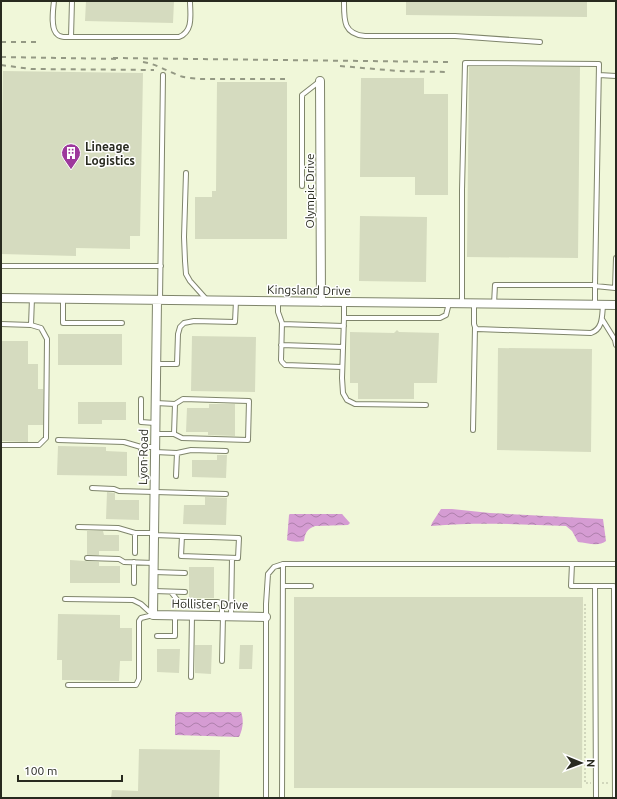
<svg xmlns="http://www.w3.org/2000/svg" width="617" height="799" viewBox="0 0 617 799" font-family="Ubuntu,sans-serif">
  <style>
    .water { fill: url(#water-waves) }
    .building { fill: #d5dbbf }
    .lines { fill: none; stroke-linecap: round; stroke-linejoin: round }
    .lane-casing { stroke: #7f856b; stroke-width: 6 }
    .street-casing { stroke: #7f856b; stroke-width: 10 }
    .path { stroke: #b2b79f; stroke-width: 1; stroke-dasharray: 2 2; stroke-linecap: butt }
    .lane { stroke: #fff; stroke-width: 4 }
    .street { stroke: #fff; stroke-width: 8 }
    .rail { stroke: #949984; stroke-width: 2; stroke-dasharray: 5 5; stroke-linecap: butt }
    .labels { text-anchor: middle; dominant-baseline: central; stroke-width: 3; stroke-linejoin: round; paint-order: stroke }
    .poi-label { font-size: 12px; font-weight: bold; fill: #282a1f; stroke: #fff; text-anchor: start }
    .street-label { font-size: 12px; fill: #282a1f; stroke: #fff }
  </style>
  <defs>
    <pattern id="water-waves" width="16" height="10" patternUnits="userSpaceOnUse"><rect width="16" height="10" fill="#d59cd3"/><path d="M0 5q4-4 8 0t8 0" fill="none" stroke="#ad7fab"/></pattern>
  </defs>
  <rect width="100%" height="100%" fill="#f0f7d9"/>
  <path class="water" d="M441,509H452L490,513L603,519L606,541C599,547 587,543 578,542L572,531L566,526C521,524 476,522 431,526L432,523Z
    M290,514H342L350,523L348,525L315,526C307,529 305,533 304,541C298,542 292,542 287,540L289,515Z
    M176,712H241C244,720 243,729 239,737L175,735V716Z"/>
  <path class="building" d="M86,1H174L173,23L85,21Z
    M406,1H587V17L406,15Z
    M469,67H580L578,258L467,257Z
    M3,71L143,73L140,236H130V249L76,248V256L1,254L2,143H1V131H2Z
    M361,78H424V94H448V195H415V177H360Z
    M217,82H287V239H195V197H212V191H216Z
    M360,216L427,217L426,282L359,281Z
    M397,330L399,332L439,333L437,383H414V399H358V383H350V332L394,333Z
    M58,334H122V365H58Z
    M192,336L256,337L255,392L191,391Z
    M1,341H28V364H38V389H43V425H28V442L1,441Z
    M498,348L592,349L591,452L497,450Z
    M78,402H126V420H102V424H78Z
    M209,404H235V436L208,435V432H186L187,408H209Z
    M58,446L106,447V451L127,452V476L57,475Z
    M217,455H227L226,478L192,477V460H217Z
    M107,492L115,493V500H139V520L106,519Z
    M205,497L227,498L226,525L183,524L184,505H205Z
    M87,531H103L104,535H119V551H99V555H87Z
    M70,560L99,562V566H120V583H70Z
    M189,567H214V598H189Z
    M294,597H583L582,788H294Z
    M58,614L120,615V628H132V661H120L119,681L62,680V660H57Z
    M195,645H212L211,674L195,673Z
    M240,645H253L252,669H239Z
    M157,649H180L179,673L157,672Z
    M139,749L220,750L219,798H111L112,790L138,791Z"/>
  <g class="lines">
    <defs>
      <path id="lane" d="M54,1C53,10 50,30 58,35C59,36 63,37 64,37H179C194,31 190,14 190,1
        M344,1C344,20 343,34 365,36H455L540,42
        M71,37L72,1
        M599,75L616,76
        M186,173L184,237L185,261L186,274L190,281L207,300
        M302,186V95L320,81
        M1,266H161
        M595,286L615,288L616,258
        M63,299V323H122
        M160,300L163,75
        M278,301V312L282,323L281,360L282,362L285,365L342,367
        M462,303V190L465,63L599,64L595,285
        M474,304V324L475,327L477,329L591,333C603,329 602,316 603,305
        M494,304L495,285H595V305
        M344,318V302
        M602,319L615,340L616,345
        M1,324L31,325L32,298
        M282,324L344,326
        M281,345L343,347
        M156,364H177L178,334L180,327L184,323L194,321L235,322L236,301
        M141,399V422L155,423
        M426,405L355,404L347,400L343,393L342,378L344,318H440L446,315L449,303
        M473,430L475,327
        M155,434H174L175,404L156,403
        M174,434L182,438L248,440L249,401L183,399L175,404
        M58,440L124,442L141,447
        M1,445H39L46,438L47,339L41,328L31,325
        M155,452L177,453L176,476
        M177,453L191,450L226,451
        M141,475V447H155
        M92,488L114,489L119,491L226,494
        M78,527L118,528L135,533H154
        M154,535L239,538L238,558L181,556L182,536
        M135,553V533
        M87,558L119,559L124,562L154,563
        M572,564L571,586H614L615,798
        M154,572L185,573
        M134,583V562
        M283,586H311
        M595,586L596,798
        M154,591L185,592
        M171,592L179,602H218L221,604L222,607V616
        M65,599L133,600L141,604L153,615L141,618L139,621V679L136,685H68
        M231,616L232,558
        M157,636H175V616
        M222,661L223,616
        M191,677L192,616
        M266,798V604L268,574L274,567L283,564H616
        M282,798L283,564"/>
      <path id="street" d="M320,81L321,302
        M1,298L616,305
        M157,300L153,615L266,617"/>
    </defs>
    <use href="#lane" class="lane-casing"/>
    <use href="#street" class="street-casing"/>
    <path class="path" d="M585,604V783H591
      M602,783H609"/>
    <use href="#lane" class="lane"/>
    <use href="#street" class="street"/>
    <path class="rail" d="M1,42H38
      M1,57L119,59
      M113,58L448,62
      M143,62C156,64 167,71 180,76C186,78 193,78 199,79H285
      M1,65L31,69L154,70
      M340,66L398,71L446,72"/>
  </g>
  <defs>
    <symbol id="building-pin" viewBox="-11 -11 22 30"><path d="M0 17L-7.5 6A9.5 9.5 0 1 1 7.5 6Z" fill="#9d389c" stroke="#fff"/><path d="M-4-6H4V6H1V3H-1V6H-4ZM-2.5-4.3h1.7v1.8h-1.7ZM.8-4.3h1.7v1.8H.8ZM-2.5-1h1.7V.8h-1.7ZM.8-1h1.7V.8H.8Z" fill="#fff"/></symbol>
  </defs>
  <g fill-rule="evenodd">
    <use href="#building-pin" x="60" y="142" width="22" height="30"/>
  </g>
  <g class="labels">
    <g class="poi-label">
      <text x="85" y="146">Lineage<tspan x="85" dy="14">Logistics</tspan></text>
    </g>
    <g class="street-label">
      <text transform="translate(309 191) rotate(-90)">Olympic Drive</text>
      <text transform="translate(309 290) rotate(1)">Kingsland Drive</text>
      <text transform="translate(143 457) rotate(-89)">Lyon Road</text>
      <text transform="translate(210 604) rotate(1)">Hollister Drive</text>
    </g>
  </g>
  <rect width="617" height="799" fill="none" stroke="#282a1f" stroke-width="4"/>
  <g transform="translate(581 763) rotate(91)" stroke="#ffffff" stroke-width="3" paint-order="stroke">
  <path d="M0-3L7 15L0 10L-7 15Z" fill="#282a1f"/>
  <text y="-6" font-size="11" font-weight="bold" text-anchor="middle" fill="#282a1f">N</text>
  </g>
  <path d="M18 775v6h104v-6" fill="none" stroke="#282a1f" stroke-width="2"/>
  <text x="24" y="775" font-size="12" fill="#282a1f" stroke="#ffffff" stroke-width="3" paint-order="stroke">100 m</text>
</svg>
